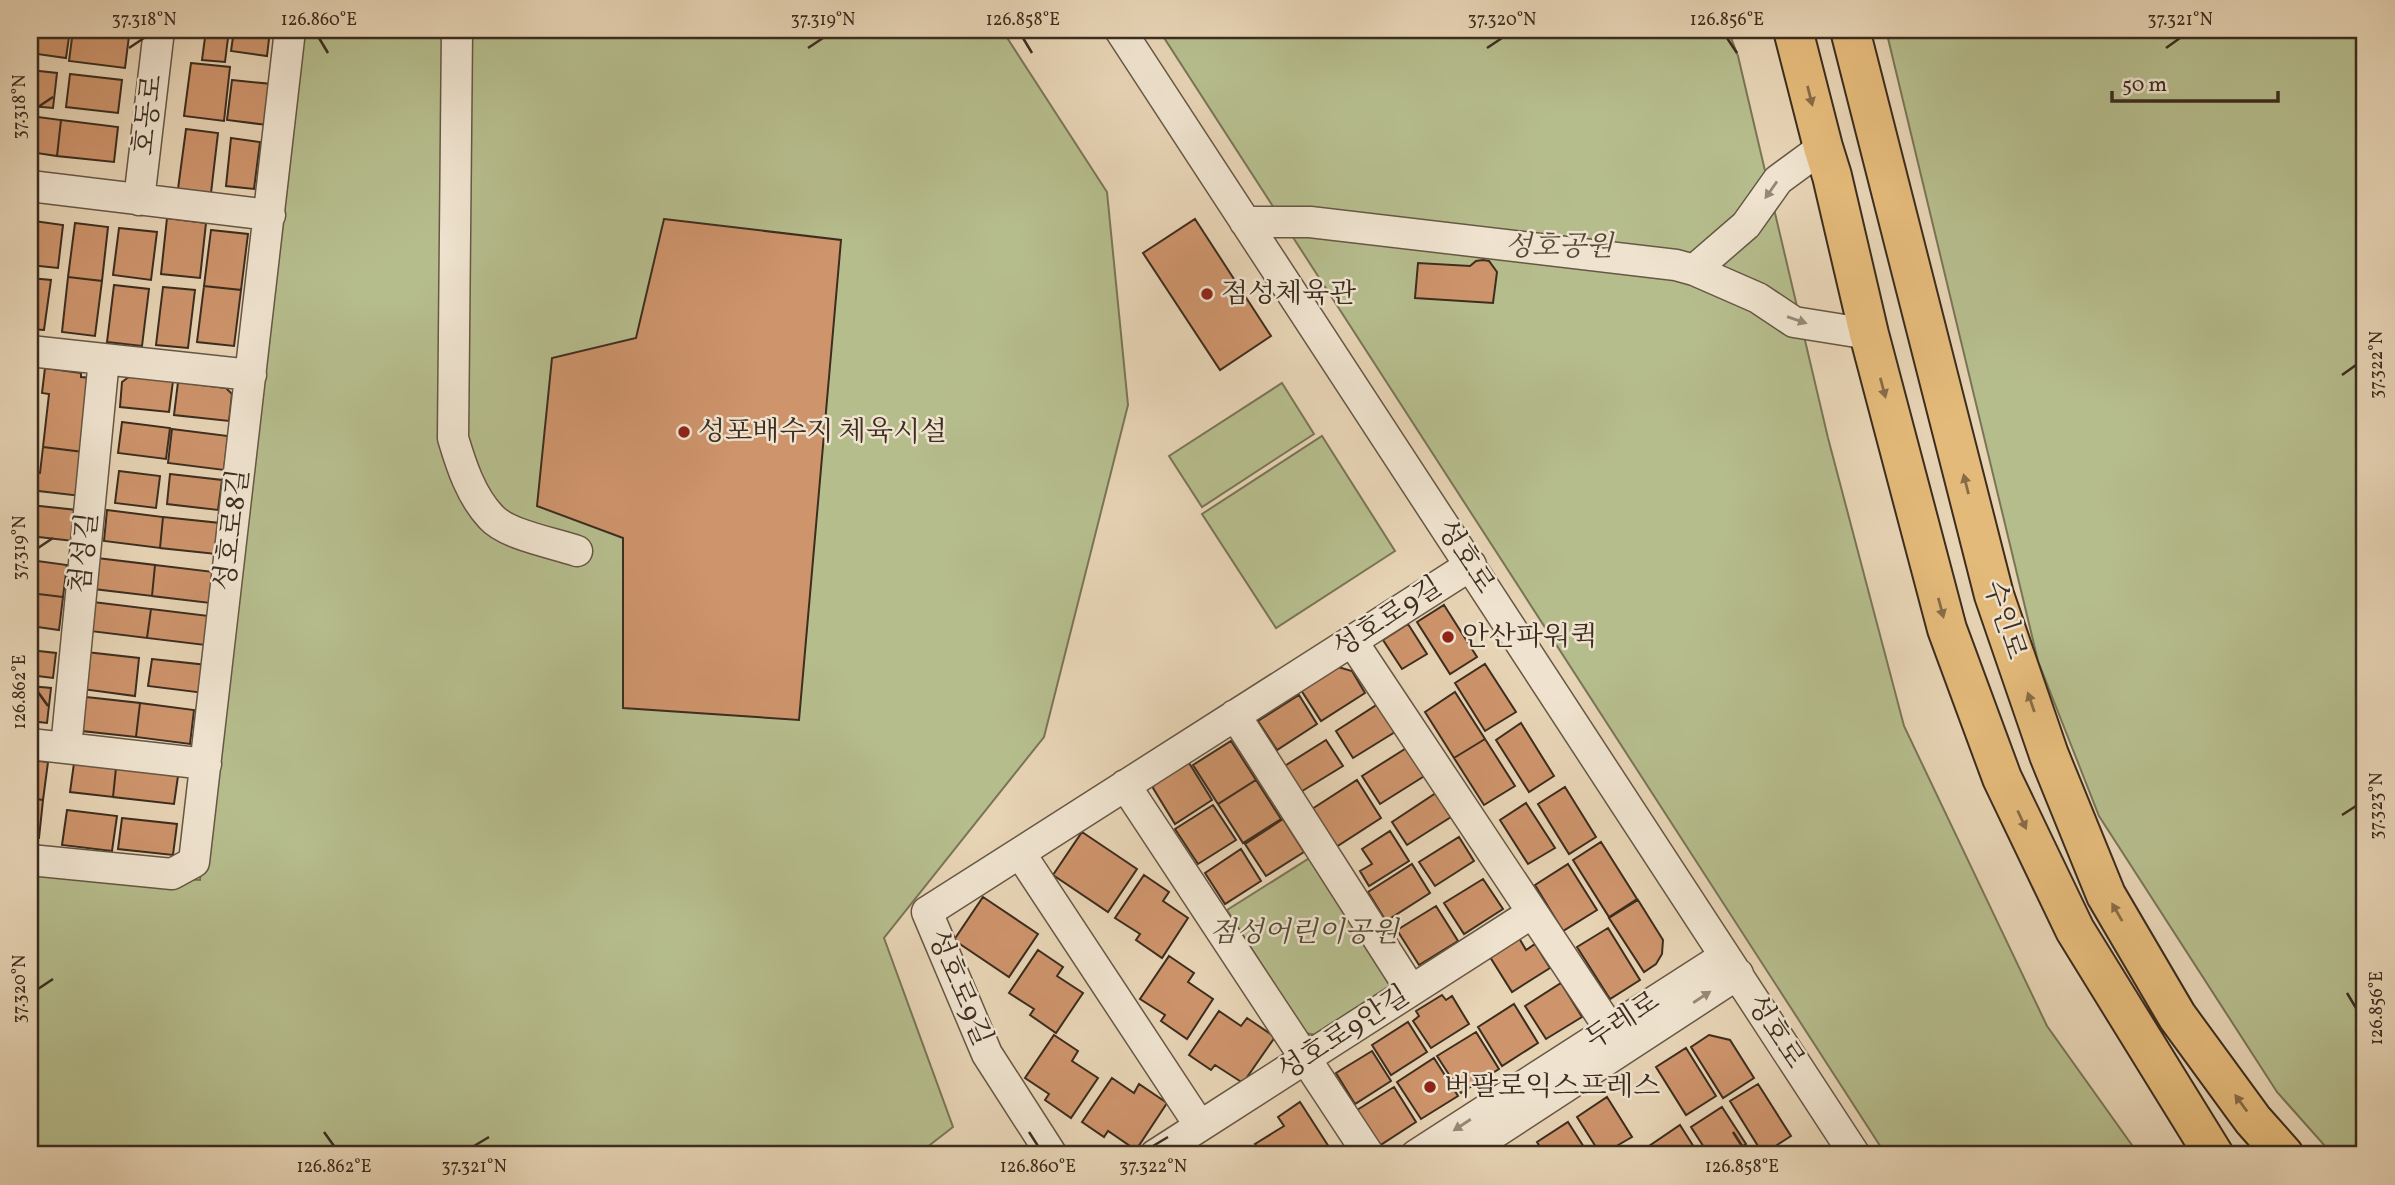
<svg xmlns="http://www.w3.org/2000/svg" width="2395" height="1185" viewBox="0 0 2395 1185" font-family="Vollkorn,'Noto Serif KR',serif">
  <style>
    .green { fill: #b6bd8d; stroke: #797556; stroke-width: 2 }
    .building { fill: #ce946c; stroke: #3c2d1f; stroke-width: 2 }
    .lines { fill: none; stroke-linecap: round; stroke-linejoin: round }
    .minor-casing { stroke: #675744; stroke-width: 33 }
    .highway-casing { stroke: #3c2d1f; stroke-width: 42 }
    .minor { stroke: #efe3cf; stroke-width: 30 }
    .highway { stroke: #e4ba7a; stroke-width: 38 }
    .oneway { fill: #886c48 }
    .oneway2 { fill: #968877 }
    .ticks { fill: none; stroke: #3c2d1f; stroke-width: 2.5 }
    .poi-dot { fill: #8f2418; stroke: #efe3cf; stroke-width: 2.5 }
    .labels { text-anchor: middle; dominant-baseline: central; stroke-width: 5; stroke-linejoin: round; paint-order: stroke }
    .street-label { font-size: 28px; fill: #3c2d1f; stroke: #efe3cf }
    .park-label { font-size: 28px; font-style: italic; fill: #544a35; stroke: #efe3cf }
    .poi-label { font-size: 28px; fill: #3c2d1f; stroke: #efe3cf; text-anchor: start }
    .neatline { fill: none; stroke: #3c2d1f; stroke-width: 2.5 }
    .ticks-label { font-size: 18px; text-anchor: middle; fill: #3c2d1f }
  </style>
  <rect width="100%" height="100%" fill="#e7d4b5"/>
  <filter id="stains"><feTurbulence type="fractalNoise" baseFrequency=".00286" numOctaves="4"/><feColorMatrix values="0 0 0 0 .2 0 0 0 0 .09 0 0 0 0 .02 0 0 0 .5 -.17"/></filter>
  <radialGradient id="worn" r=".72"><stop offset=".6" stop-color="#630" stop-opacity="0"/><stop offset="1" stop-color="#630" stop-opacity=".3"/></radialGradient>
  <path class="green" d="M300,30H1002L1107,192L1128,405L1044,737L884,938L953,1127L917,1155H30V873L200,880L210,735Z
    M1159,30H1728L1738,56L1828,438L1904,726L2047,1026L2139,1155H1886Z
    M1886,30H2365V1155H2333L2277,1092L2099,816L2038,661Z
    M1282,383L1314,434L1202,507L1169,456Z
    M1322,436L1395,551L1276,628L1202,514Z
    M1316,854L1394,976L1390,993L1321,1036L1305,1033L1227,910Z"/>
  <path class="building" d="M30,30H70L66,58L30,53Z
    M73,30L129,36L125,68L69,61Z
    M206,30H229L225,62L202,60Z
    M234,30H270L267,56L231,51Z
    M191,63L230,67L224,121L184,116Z
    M30,70L57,73L53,108L30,106Z
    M70,74L122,80L118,113L66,107Z
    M232,80L272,84L267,125L227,120Z
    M30,116L61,120L57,156L30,152Z
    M61,120L118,127L114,162L57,156Z
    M186,129L218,133L211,193L178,189Z
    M231,138L260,142L254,189L226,186Z
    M167,218L206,223L200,278L161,274Z
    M664,219L841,240L799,720L623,708V538L537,506L552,358L636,338Z
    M1195,219L1271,336L1220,370L1143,253Z
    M34,221L63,225L58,268L30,265Z
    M75,223L108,227L102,281L68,277Z
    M119,228L157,232L151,280L113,275Z
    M211,230L248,234L241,290L204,286Z
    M1483,260L1489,261L1497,272L1493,303L1415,298L1418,263L1470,266L1476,261Z
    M68,277L102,281L95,336L62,332Z
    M30,278L51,280L44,330L30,329Z
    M114,285L149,289L142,346L107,342Z
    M204,286L241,290L234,346L197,342Z
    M163,287L195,290L188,348L156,345Z
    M45,368L81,373V377L92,378L83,452L43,447L49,394L42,393Z
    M130,376L173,381L169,412L120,407L122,382Z
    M178,382L226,388L232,394L229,421L174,415Z
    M122,422L170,428L166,459L118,453Z
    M172,429L228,436L224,470L168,463Z
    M43,447L83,452L81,496L30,490L32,472L40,473Z
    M119,471L160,476L156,508L115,503Z
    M170,474L222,480L218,510L167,504Z
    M30,505L77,510L73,541L30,536Z
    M107,510L163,517L160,548L104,541Z
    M163,517L220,523L216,554L160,548Z
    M97,558L155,565L152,596L94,589Z
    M30,560L67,565L63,597L30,593Z
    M155,565L214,572L210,603L152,596Z
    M30,593L63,597L59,630L30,626Z
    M93,602L151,609L147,638L90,631Z
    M1444,605L1477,657L1450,674L1417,622Z
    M151,609L209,616L205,645L147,638Z
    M1408,624L1427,654L1402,669L1383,640Z
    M30,650L56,653L53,678L30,675Z
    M86,652L139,658L135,696L82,689Z
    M152,659L207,665L204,693L148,686Z
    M1485,664L1516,712L1485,731L1455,683Z
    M1338,667L1352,671L1365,693L1321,721L1301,690Z
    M30,686L51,688L47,723L30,721Z
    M1455,692L1485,739L1454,758L1425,712Z
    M1299,695L1317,724L1277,750L1258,721Z
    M86,697L140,703L136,737L82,731Z
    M140,703L194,710L190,744L136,737Z
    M1378,704L1395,732L1353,758L1336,731Z
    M1521,723L1554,776L1529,792L1496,740Z
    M1485,739L1515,786L1484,805L1454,758Z
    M1326,740L1343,766L1299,793L1283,767Z
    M1231,741L1256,780L1218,804L1193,765Z
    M1408,747L1426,775L1380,804L1362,776Z
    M1186,758L1212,800L1175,824L1153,788L1155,778Z
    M30,760L48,762L43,800L30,798Z
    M74,763L116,768L113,797L70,792Z
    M116,768L178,776L174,804L113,797Z
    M1256,780L1281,819L1243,843L1218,804Z
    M1357,780L1381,818L1336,847L1312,809Z
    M1565,787L1596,837L1569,854L1538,804Z
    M1436,793L1451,817L1407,845L1392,822Z
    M30,798L43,800L39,838L30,837Z
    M1526,803L1555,848L1528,864L1500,820Z
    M1213,805L1236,840L1198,864L1175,829Z
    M67,810L117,816L112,851L62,845Z
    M122,818L177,824L173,855L118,849Z
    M1283,819L1304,852L1266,876L1245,844Z
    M1390,831L1409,861L1369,886L1360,871L1372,864L1362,849Z
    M1082,832L1137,869L1108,912L1053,875Z
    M1459,837L1474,861L1435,886L1419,862Z
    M1601,842L1637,899L1609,917L1573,860Z
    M1241,849L1261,881L1225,904L1205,873Z
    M1412,864L1430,893L1386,921L1368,892Z
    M1568,864L1597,910L1563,931L1535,885Z
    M1144,875L1169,892L1163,901L1188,918L1162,958L1136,940L1140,934L1115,918Z
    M1483,879L1503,909L1464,934L1444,903Z
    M983,897L1038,934L1009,977L954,940Z
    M1638,900L1663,940L1662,954L1656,964L1644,972L1609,918Z
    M1436,906L1458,941L1419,965L1397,930Z
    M1608,928L1640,980L1610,999L1577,947Z
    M1519,938L1526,950L1535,944L1550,968L1512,992L1490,957Z
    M1038,950L1063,967L1057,976L1083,993L1056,1033L1030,1015L1034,1009L1009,993Z
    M1169,956L1194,973L1188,982L1213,999L1187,1039L1161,1021L1165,1015L1140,999Z
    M1561,983L1582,1017L1546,1039L1525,1006Z
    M1442,995L1446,1000L1452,996L1469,1024L1431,1048L1413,1021L1419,1016L1416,1011Z
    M1514,1004L1538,1043L1502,1066L1478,1027Z
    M1219,1011L1241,1026L1247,1018L1275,1037L1243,1083L1215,1065L1211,1070L1189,1055Z
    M1408,1022L1427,1052L1391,1075L1372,1045Z
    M1476,1032L1499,1069L1461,1093L1437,1056Z
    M1054,1035L1078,1051L1072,1061L1098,1078L1071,1118L1045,1100L1049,1094L1025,1078Z
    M1709,1035L1730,1040L1754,1078L1723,1098L1691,1047Z
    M1686,1048L1716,1096L1686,1115L1656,1067Z
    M1372,1051L1391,1081L1355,1104L1336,1073Z
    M1434,1058L1458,1096L1421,1119L1397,1082Z
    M1112,1078L1134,1093L1139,1084L1167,1103L1136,1150L1108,1131L1104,1137L1082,1122Z
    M1758,1084L1791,1136L1763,1154L1730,1101Z
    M1394,1087L1416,1122L1379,1146L1357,1110Z
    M1607,1097L1632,1137L1601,1155L1577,1117Z
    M1300,1102L1329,1147L1317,1155H1263L1255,1144L1284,1126L1278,1117Z
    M1722,1107L1746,1144L1729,1155H1709L1691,1127Z
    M1568,1122L1589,1155H1545L1537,1142Z
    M1680,1125L1699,1155H1655L1649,1146Z
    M1530,1147L1536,1155H1517Z
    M1802,1147L1807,1155H1788Z"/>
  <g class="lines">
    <defs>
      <path id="minor" d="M457,30L453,438C461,465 471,496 491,517C507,535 554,543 577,551
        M1120,30L1855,1155
        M1823,147L1778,180L1746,225L1694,270L1758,298L1794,322L1869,334
        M30,186L270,215
        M139,200L159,30
        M1245,222H1310L1676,265L1694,270
        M30,351L251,375
        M1352,641L1610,1029
        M1235,715L1411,990
        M30,744L206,764
        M66,748L104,359
        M1125,785L1369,1155
        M1020,853L1200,1126
        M30,860L172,874L194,862L290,30
        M1052,1155L987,1054L927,912L1471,565
        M1155,1155L1532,913
        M1416,1155L1725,956
        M1461,1155L1738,974"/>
      <path id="highway" d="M1793,30L1823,147L1832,176L1869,334L1947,629L2002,778L2075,930L2214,1155
        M1850,30L1994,595L2049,755L2106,895L2177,1016L2253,1120L2284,1155"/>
    </defs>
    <use href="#minor" class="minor-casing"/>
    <use href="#highway" class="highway-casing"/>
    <use href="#minor" class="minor"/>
    <use href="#highway" class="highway"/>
  </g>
  <defs><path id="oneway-solid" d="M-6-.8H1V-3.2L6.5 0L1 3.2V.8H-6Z" transform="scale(1.75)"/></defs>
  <g class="oneway">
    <use href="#oneway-solid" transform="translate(1810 96) rotate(76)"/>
    <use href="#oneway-solid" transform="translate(1883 388) rotate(75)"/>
    <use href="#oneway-solid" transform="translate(1966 484) rotate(-104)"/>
    <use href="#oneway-solid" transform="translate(1941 608) rotate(75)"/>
    <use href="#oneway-solid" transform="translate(2031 702) rotate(-109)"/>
    <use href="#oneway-solid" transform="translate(2022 820) rotate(65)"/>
    <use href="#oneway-solid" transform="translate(2117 912) rotate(-120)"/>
    <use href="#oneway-solid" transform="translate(2241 1103) rotate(-126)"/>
  </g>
  <g class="oneway2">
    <use href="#oneway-solid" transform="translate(1771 190) rotate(125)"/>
    <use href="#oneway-solid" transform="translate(1797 320) rotate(19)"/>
    <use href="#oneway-solid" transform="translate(1702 997) rotate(-33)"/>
    <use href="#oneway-solid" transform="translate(1462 1125) rotate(147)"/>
  </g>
  <path class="ticks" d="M319,38L328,53M1023,38L1032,53M1727,38L1737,53M129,48L144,38M808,48L823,38M1487,48L1502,38M2166,48L2180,38M38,107L53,97M2342,375L2356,365M38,548L53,538M38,692L48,706M2342,815L2356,806M38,989L53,979M2347,993L2356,1008M324,1132L334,1146M1029,1132L1038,1146M1733,1132L1742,1146M474,1146L489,1137M1153,1146L1168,1137"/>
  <g class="poi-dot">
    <circle cx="1207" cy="294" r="7"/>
    <circle cx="684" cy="432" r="7"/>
    <circle cx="1448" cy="637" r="7"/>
    <circle cx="1430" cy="1087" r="7"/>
  </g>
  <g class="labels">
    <g class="street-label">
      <text transform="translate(149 115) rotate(-83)">호동로</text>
      <text transform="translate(233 530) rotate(-83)">성호로8길</text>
      <text transform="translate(85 553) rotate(-84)">첨성길</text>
      <text transform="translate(1465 557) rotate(57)">성호로</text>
      <text transform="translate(1388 618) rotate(-33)">성호로9길</text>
      <text transform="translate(2004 620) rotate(72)">수인로</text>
      <text transform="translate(959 988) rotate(67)">성호로9길</text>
      <text transform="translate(1623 1021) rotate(-33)">두레로</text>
      <text transform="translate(1775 1032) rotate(57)">성호로</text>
      <text transform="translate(1344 1034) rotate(-33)">성호로9안길</text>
    </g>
    <g class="park-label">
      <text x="1559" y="247">성호공원</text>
      <text x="1304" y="933">점성어린이공원</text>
    </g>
    <g class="poi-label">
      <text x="1221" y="294">점성체육관</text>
      <text x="698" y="432">성포배수지 체육시설</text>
      <text x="1462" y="637">안산파워퀵</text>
      <text x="1444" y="1087">버팔로익스프레스</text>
    </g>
  </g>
  <rect width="2395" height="1185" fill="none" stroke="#e7d4b5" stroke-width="77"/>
  <path d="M2112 91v10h166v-10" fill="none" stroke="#3c2d1f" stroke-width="3.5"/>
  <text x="2122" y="91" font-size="21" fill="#3c2d1f" stroke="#efe3cf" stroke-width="5" paint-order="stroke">50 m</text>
  <rect x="38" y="38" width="2318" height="1108" class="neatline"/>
  <g class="ticks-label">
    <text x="144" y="25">37.318°N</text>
    <text x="319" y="25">126.860°E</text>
    <text x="823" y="25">37.319°N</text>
    <text x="1023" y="25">126.858°E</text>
    <text x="1502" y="25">37.320°N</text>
    <text x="1727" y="25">126.856°E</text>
    <text x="2180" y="25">37.321°N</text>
    <text transform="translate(19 107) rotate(-90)" y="6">37.318°N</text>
    <text transform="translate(2376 365) rotate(-90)" y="6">37.322°N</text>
    <text transform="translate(19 548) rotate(-90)" y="6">37.319°N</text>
    <text transform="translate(19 692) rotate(-90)" y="6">126.862°E</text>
    <text transform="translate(2376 806) rotate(-90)" y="6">37.323°N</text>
    <text transform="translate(19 989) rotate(-90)" y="6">37.320°N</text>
    <text transform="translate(2376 1008) rotate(-90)" y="6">126.856°E</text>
    <text x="334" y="1172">126.862°E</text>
    <text x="474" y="1172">37.321°N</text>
    <text x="1038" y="1172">126.860°E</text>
    <text x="1153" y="1172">37.322°N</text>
    <text x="1742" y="1172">126.858°E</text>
  </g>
  <rect width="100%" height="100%" filter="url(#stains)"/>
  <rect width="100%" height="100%" fill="url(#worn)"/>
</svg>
